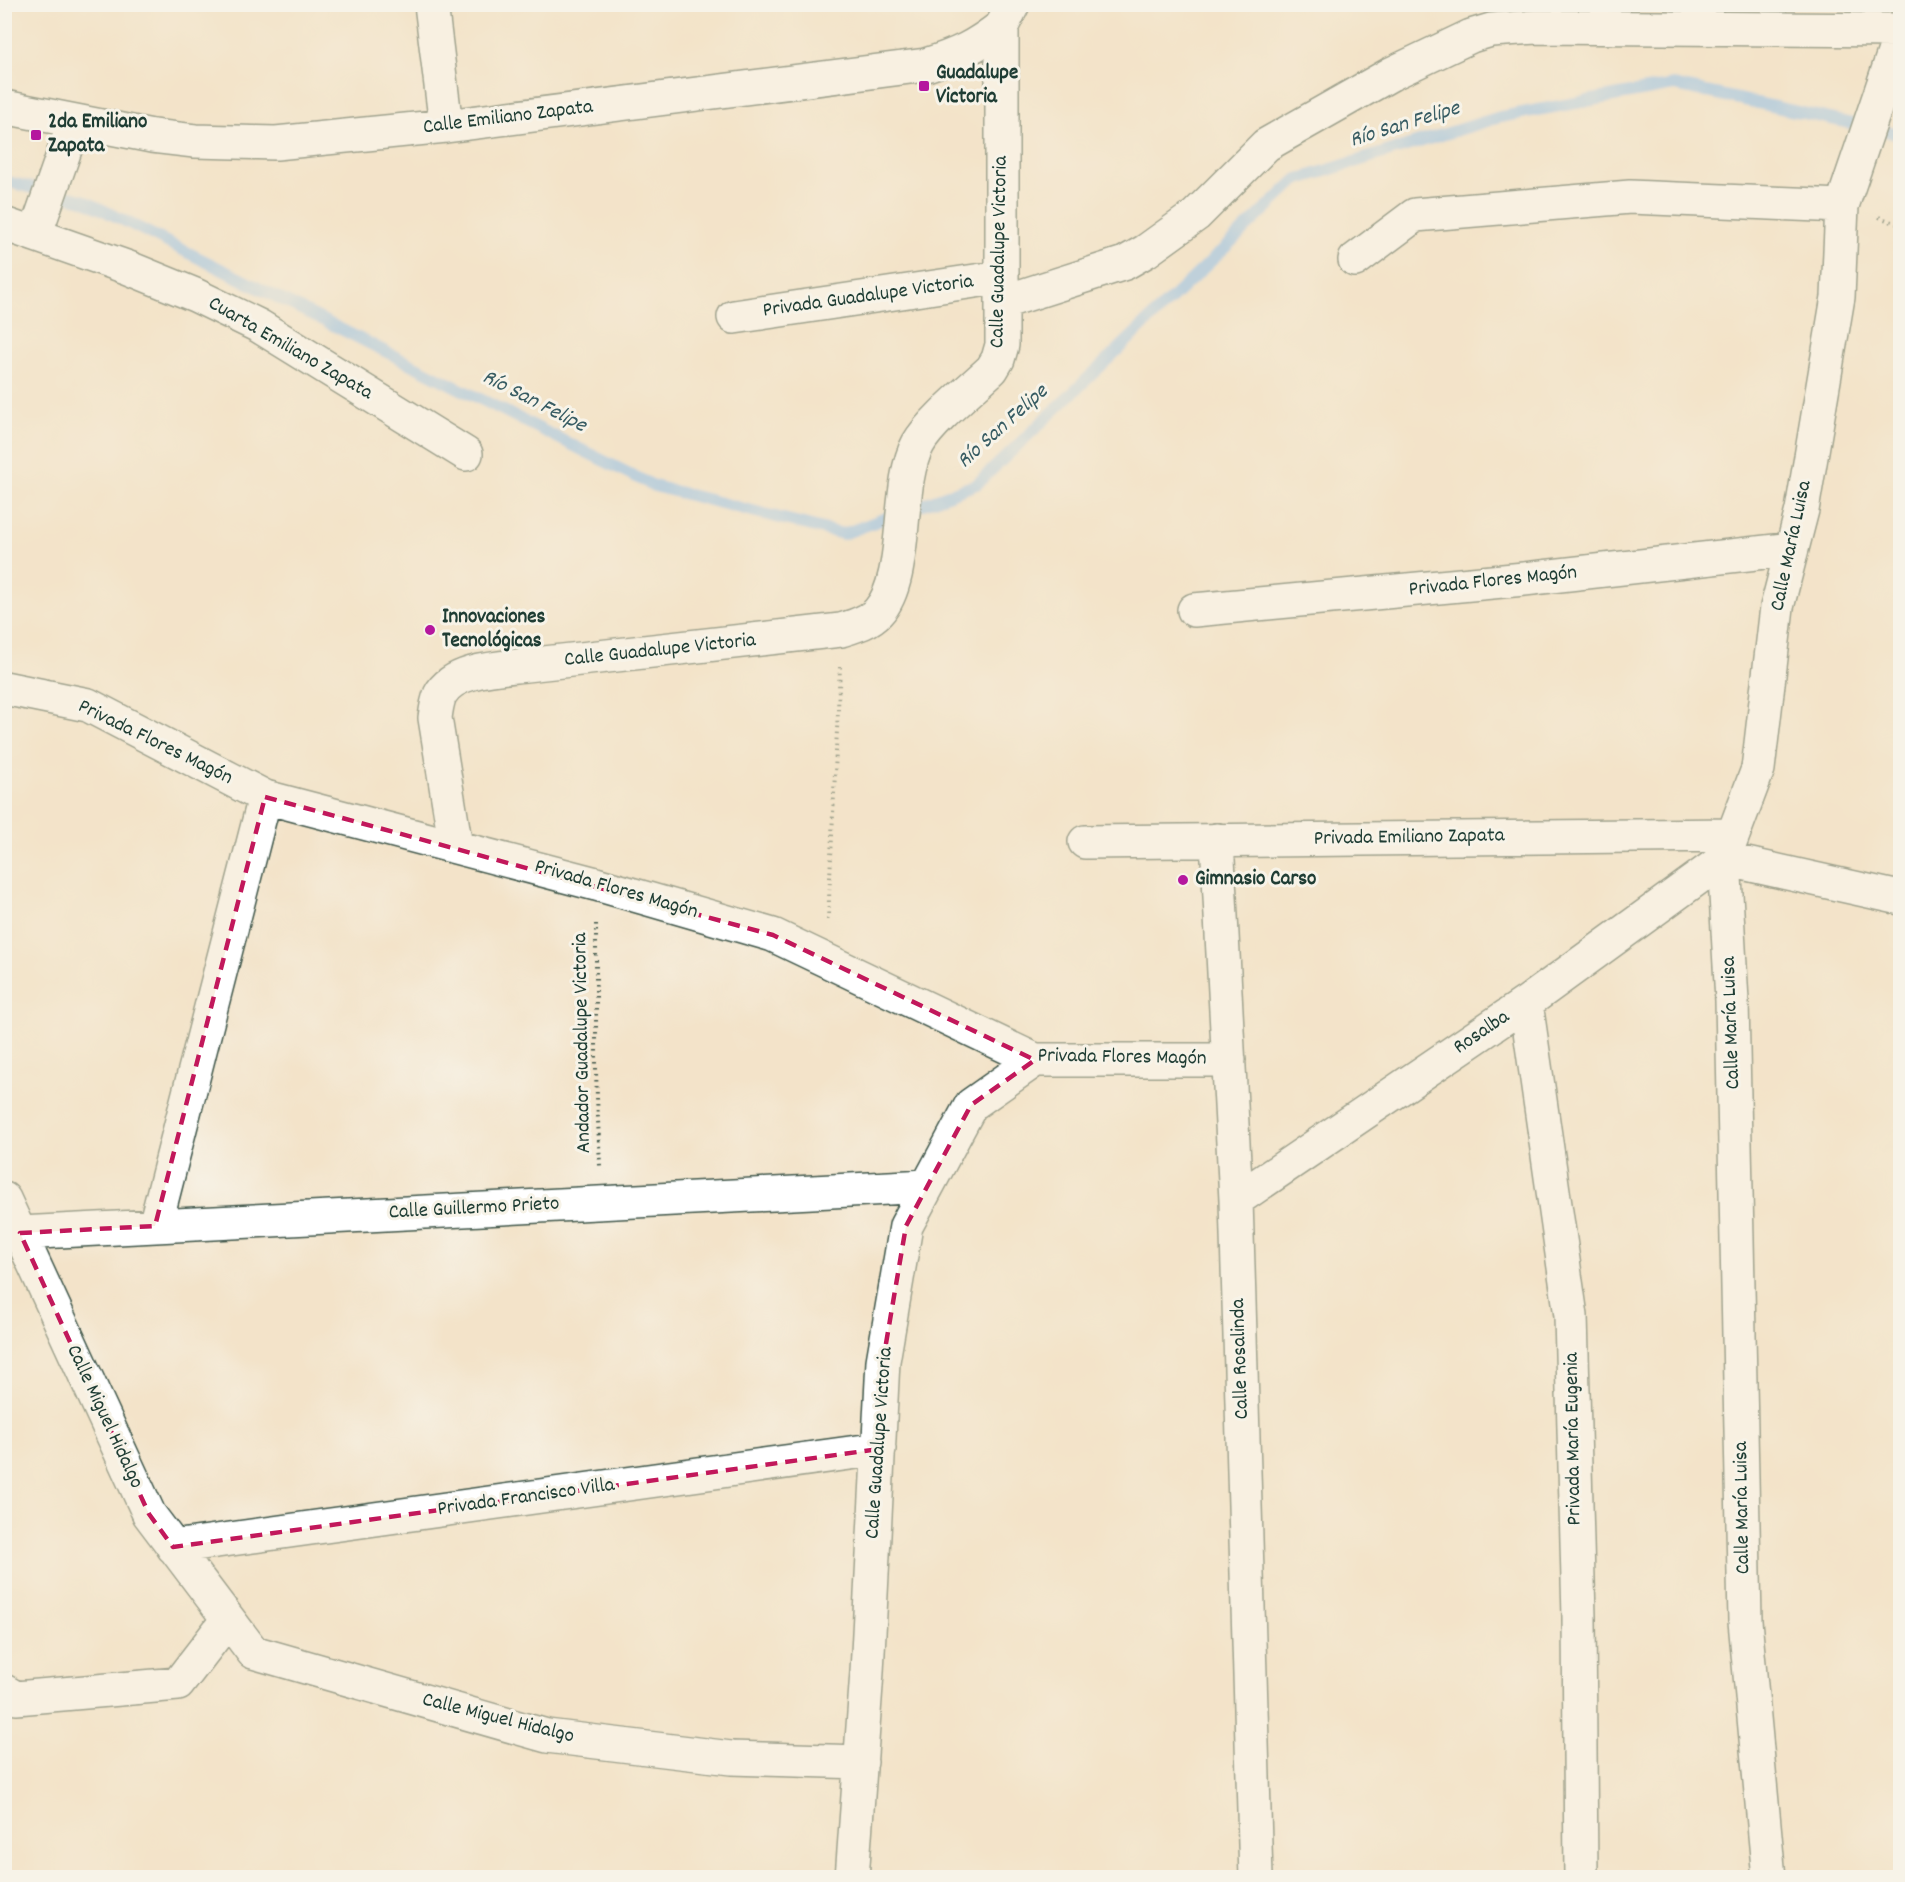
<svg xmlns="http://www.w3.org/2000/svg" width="1905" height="1882" viewBox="0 0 1905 1882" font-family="Dekko,sans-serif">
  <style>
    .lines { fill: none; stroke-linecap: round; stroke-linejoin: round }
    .stream { stroke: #80b9f0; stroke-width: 12 }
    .minor-casing { stroke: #3f564a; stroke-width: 36 }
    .path { stroke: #3f564a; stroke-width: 4; stroke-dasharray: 1.5 4.5; stroke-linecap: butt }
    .minor { stroke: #fff; stroke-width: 33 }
    .marked { fill: none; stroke: #c2185b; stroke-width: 4.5; stroke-dasharray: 12 8; stroke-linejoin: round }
    .poi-dot { fill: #b5179e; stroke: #f7f3e8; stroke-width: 2 }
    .labels { text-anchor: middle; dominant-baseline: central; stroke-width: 6; stroke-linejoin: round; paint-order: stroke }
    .poi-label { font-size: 21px; font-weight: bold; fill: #1f3d34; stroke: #f7f3e8; text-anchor: start }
    .street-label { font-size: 21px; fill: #1f3d34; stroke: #f7f3e8 }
    .water-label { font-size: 22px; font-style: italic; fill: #375c63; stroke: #f7f3e8 }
  </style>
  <rect width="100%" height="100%" fill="#f7f3e8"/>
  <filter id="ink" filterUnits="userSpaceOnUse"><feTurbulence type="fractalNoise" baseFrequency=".0167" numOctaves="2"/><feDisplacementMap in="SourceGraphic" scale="12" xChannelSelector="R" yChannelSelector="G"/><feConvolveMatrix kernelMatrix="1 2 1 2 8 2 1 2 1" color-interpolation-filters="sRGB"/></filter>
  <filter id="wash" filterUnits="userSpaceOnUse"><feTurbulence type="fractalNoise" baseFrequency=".008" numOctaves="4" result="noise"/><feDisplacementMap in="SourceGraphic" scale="24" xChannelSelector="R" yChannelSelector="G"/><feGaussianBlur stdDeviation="1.35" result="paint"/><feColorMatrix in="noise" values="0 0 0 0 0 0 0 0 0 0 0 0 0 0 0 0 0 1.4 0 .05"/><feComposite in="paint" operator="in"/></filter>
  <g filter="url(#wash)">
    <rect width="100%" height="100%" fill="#f3e3c9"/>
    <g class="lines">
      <path class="stream" d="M4,181L83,200L654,486L843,534L977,484L1296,180L1500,117L1674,85L1900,134"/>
    </g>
  </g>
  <g filter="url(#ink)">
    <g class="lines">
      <defs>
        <path id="minor" d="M431,4L446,126
          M4,107L152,136L195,141L276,143L446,126L926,65C960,54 975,47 1002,26
          M4,224L129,268L195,295L259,326L466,454
          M35,235L75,121
          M1355,260L1415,215L1630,197L1842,206
          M1003,302L1125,263L1146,251L1196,215L1266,145L1391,74L1471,36L1491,30L1536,27L1900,30
          M734,317L1002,277
          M1194,610L1524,579L1792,549
          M4,688L88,705L265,797L596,884L773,935L1035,1060H1229
          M1217,840L1236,1200L1256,1878
          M1085,842L1733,835
          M456,847L435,718C436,710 437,702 440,695C453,669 501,668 526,665L841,630C854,626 869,622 878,612C910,578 895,486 918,444C930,422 972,388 992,369L998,359L1002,345V26L1013,4
          M1526,1003L1571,1316L1579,1617L1581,1878
          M4,1199L149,1514L253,1652L547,1736L731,1758L861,1762
          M1236,1200L1526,1003L1724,859L1900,898
          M155,1226L265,797
          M20,1233L927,1186
          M173,1547L879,1449
          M4,1691L16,1698L178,1684L228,1619
          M852,1878L867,1672L883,1361L906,1226L971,1105L1035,1060
          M1769,1878L1745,1621L1732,1001L1724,859L1758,769L1777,607L1802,510L1838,297L1842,206L1900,35"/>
      </defs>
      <use href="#minor" class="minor-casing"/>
      <path class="path" d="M1879,217L1900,225
        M828,920L840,667
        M596,924V1073L600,1166"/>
      <use href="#minor" class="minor"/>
    </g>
  </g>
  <path d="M0 0H1905V1882H0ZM265,797L773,935L1035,1060L971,1105L906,1226L883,1361L879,1449L173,1547L149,1514L20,1233L155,1226Z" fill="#f3e3c9" fill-opacity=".55" fill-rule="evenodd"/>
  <path class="marked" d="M265,797L773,935L1035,1060L971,1105L906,1226L883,1361L879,1449L173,1547L149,1514L20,1233L155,1226Z"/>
  <g class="poi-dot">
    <rect x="918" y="80" width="12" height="12" rx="3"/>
    <rect x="30" y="129" width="12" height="12" rx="3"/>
    <circle cx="430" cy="630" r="6"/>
    <circle cx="1183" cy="880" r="6"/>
  </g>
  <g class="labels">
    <g class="poi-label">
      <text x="936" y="74">Guadalupe<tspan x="936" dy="24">Victoria</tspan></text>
      <text x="48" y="123">2da Emiliano<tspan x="48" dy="24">Zapata</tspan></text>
      <text x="442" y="618">Innovaciones<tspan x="442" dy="24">Tecnológicas</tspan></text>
      <text x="1195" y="880">Gimnasio Carso</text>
    </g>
    <g class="street-label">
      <text transform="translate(508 118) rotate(-7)">Calle Emiliano Zapata</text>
      <text transform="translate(1000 252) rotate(-89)">Calle Guadalupe Victoria</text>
      <text transform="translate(868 297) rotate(-8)">Privada Guadalupe Victoria</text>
      <text transform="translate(290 349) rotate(30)">Cuarta Emiliano Zapata</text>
      <text transform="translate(1792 546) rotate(-78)">Calle María Luisa</text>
      <text transform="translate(1493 582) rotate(-6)">Privada Flores Magón</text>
      <text transform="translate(660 651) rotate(-6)">Calle Guadalupe Victoria</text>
      <text transform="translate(155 743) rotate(26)">Privada Flores Magón</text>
      <text transform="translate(1409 838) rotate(-1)">Privada Emiliano Zapata</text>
      <text transform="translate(616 890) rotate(16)">Privada Flores Magón</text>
      <text transform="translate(1732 1023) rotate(-92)">Calle María Luisa</text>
      <text transform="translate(1482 1033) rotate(-34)">Rosalba</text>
      <text transform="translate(583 1043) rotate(-91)">Andador Guadalupe Victoria</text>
      <text transform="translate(1122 1058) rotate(1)">Privada Flores Magón</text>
      <text transform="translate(474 1209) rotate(-3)">Calle Guillermo Prieto</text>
      <text transform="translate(1241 1359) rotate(-92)">Calle Rosalinda</text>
      <text transform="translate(104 1417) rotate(65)">Calle Miguel Hidalgo</text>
      <text transform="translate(1574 1439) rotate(-91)">Privada María Eugenia</text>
      <text transform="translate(880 1443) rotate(-86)">Calle Guadalupe Victoria</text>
      <text transform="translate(526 1498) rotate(-8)">Privada Francisco Villa</text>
      <text transform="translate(1743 1508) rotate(-91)">Calle María Luisa</text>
      <text transform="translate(498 1719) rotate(14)">Calle Miguel Hidalgo</text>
    </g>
    <g class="water-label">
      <text transform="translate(1405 125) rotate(-17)">Río San Felipe</text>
      <text transform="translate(534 402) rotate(27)">Río San Felipe</text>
      <text transform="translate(1003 427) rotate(-42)">Río San Felipe</text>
    </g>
  </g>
  <rect width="1905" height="1882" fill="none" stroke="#f7f3e8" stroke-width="24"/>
</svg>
